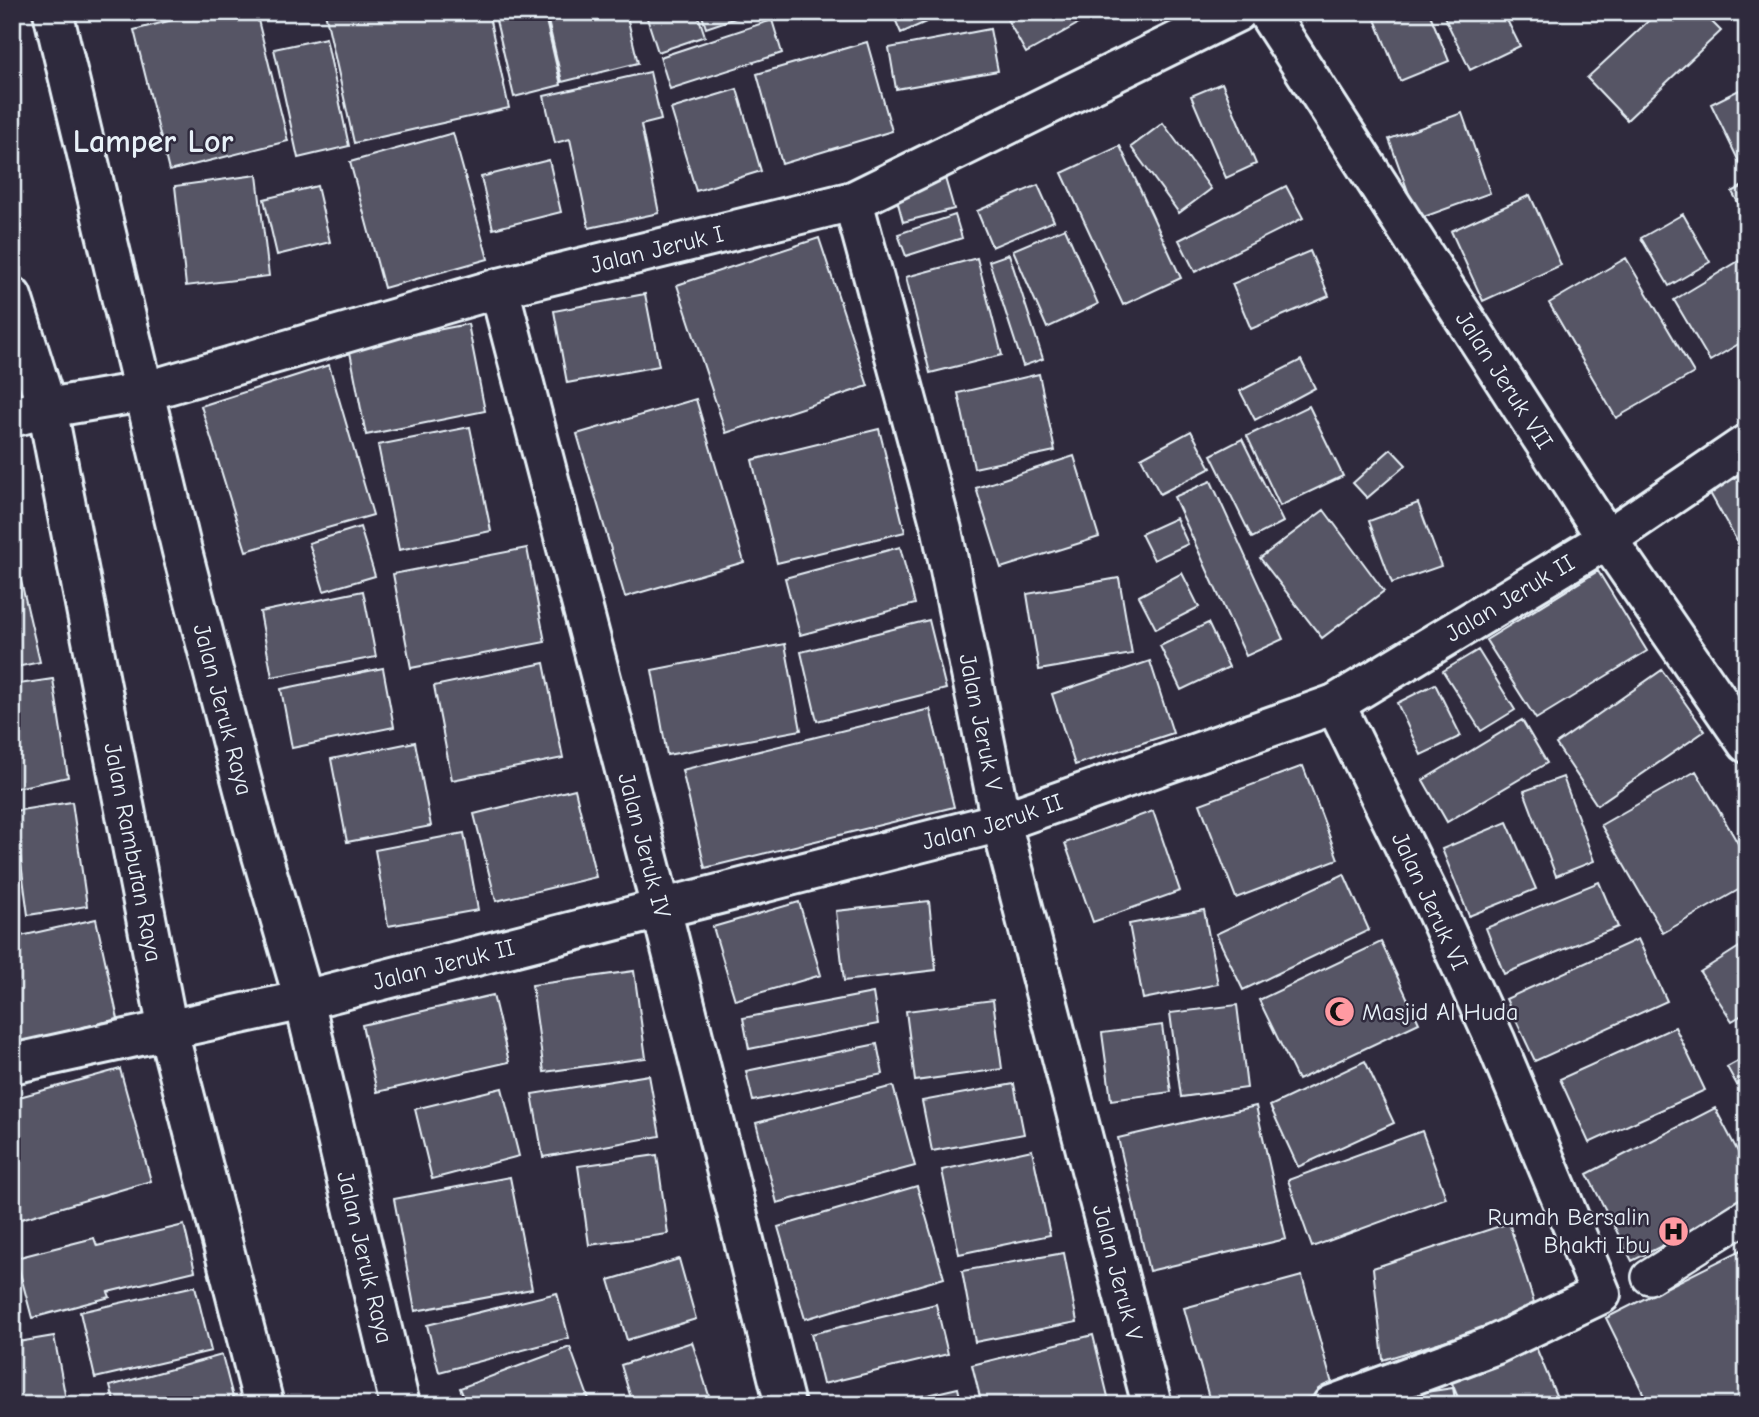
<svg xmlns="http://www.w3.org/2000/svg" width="1759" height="1417" viewBox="0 0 1759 1417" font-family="'Comic Neue',sans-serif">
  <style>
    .building { fill: #575565; stroke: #e8f1f8; stroke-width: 2 }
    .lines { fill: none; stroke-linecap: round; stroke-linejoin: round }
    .lane-casing { stroke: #e8f1f8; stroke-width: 38 }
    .street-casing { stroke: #e8f1f8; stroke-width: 44 }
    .lane { stroke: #2f2a3d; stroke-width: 33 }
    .street { stroke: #2f2a3d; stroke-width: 38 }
    .labels { text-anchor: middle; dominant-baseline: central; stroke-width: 5; stroke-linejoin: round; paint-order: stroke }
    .street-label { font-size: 24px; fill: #e8f1f8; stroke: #2f2a3d }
    .poi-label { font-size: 24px; fill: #e8f1f8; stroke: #2f2a3d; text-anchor: start }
    .district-label { font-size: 32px; font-weight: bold; fill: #e8f1f8; stroke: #2f2a3d }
  </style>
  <rect width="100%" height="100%" fill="#2f2a3d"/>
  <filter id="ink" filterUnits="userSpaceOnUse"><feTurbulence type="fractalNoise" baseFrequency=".0143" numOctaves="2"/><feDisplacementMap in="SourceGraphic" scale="14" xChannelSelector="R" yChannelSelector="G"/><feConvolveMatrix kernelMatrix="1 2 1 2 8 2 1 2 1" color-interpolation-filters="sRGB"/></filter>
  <g filter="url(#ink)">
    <path class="building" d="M203,12H256L288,141L169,171L134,30Z
      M325,12H488L509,108L354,143Z
      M494,12H544L561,85L514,97Z
      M546,12H626L638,63L562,82Z
      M645,12H697L705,36L658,52Z
      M701,12H753L706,28Z
      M892,12H949L901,33Z
      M1003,12H1099L1026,53Z
      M1372,12H1429L1449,61L1400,81Z
      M1442,12H1503L1520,46L1470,70Z
      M1658,12H1702L1721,31L1627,120L1587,78Z
      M772,20L782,53L670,89L660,57Z
      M990,29L998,71L896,89L889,48Z
      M326,38L349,146L298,158L274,49Z
      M867,42L892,131L782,164L757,74Z
      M650,72L661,120L641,125L659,213L589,228L570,139L555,143L544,96Z
      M1222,83L1256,164L1226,178L1191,96Z
      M1747,86V168L1743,170L1711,104Z
      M737,89L761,171L696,191L671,109Z
      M1462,113L1490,193L1418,219L1389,139Z
      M1163,123L1211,189L1179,213L1131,147Z
      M453,133L488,259L384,288L350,162Z
      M1120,146L1181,278L1123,305L1062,173Z
      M549,160L561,212L493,229L481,177Z
      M257,175L269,276L186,286L175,186Z
      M945,178L954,209L903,222L895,192Z
      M1747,184V218L1732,192Z
      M1038,185L1054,221L992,247L977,211Z
      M317,186L330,242L277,255L264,199Z
      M1286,186L1303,218L1195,272L1179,240Z
      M1530,195L1561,265L1483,301L1451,231Z
      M1683,214L1710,262L1669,286L1641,238Z
      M955,215L962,238L906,256L898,234Z
      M1065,228L1098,304L1047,328L1013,250Z
      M819,238L868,386L726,433L677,285Z
      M1310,251L1329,296L1251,329L1232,284Z
      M1009,254L1043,359L1023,366L989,261Z
      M1747,256V339L1710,361L1674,300Z
      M977,258L1002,355L930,373L906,277Z
      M1626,258L1694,373L1616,418L1549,303Z
      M645,294L659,366L567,383L554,311Z
      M468,324L485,411L366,435L349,347Z
      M1301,360L1315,388L1255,420L1240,391Z
      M329,365L373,515L246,551L201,406Z
      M1039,374L1055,451L974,468L958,393Z
      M696,399L744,562L625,597L577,434Z
      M1309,406L1343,476L1280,506L1247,436Z
      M470,427L491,531L399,550L378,445Z
      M879,429L905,532L777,563L752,460Z
      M1191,431L1211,468L1160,494L1141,458Z
      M1242,439L1283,522L1252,538L1211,455Z
      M1391,449L1406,465L1367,498L1353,483Z
      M1074,456L1099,537L1001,568L976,488Z
      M1747,464V559L1706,486Z
      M1211,481L1283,639L1246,656L1174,497Z
      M1418,503L1441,566L1392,583L1369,521Z
      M1324,510L1384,591L1322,638L1260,558Z
      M1176,518L1188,544L1154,560L1141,534Z
      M360,527L375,576L324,591L309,543Z
      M900,547L915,604L800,635L785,578Z
      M527,548L545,642L411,668L393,574Z
      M15,555L40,662L12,668V556Z
      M1598,571L1647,651L1536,719L1486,640Z
      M1182,573L1199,607L1156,629L1139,596Z
      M1119,578L1132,654L1039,670L1027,594Z
      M363,591L376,657L272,677L260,612Z
      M929,620L946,689L817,721L801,652Z
      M1208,623L1229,667L1181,690L1160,646Z
      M785,644L801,730L667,755L652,670Z
      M1478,650L1515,710L1481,731L1443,671Z
      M1150,661L1173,733L1075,765L1052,694Z
      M544,663L563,758L452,780L434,686Z
      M383,668L394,727L292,748L281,689Z
      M1662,670L1705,731L1597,805L1556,744Z
      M53,679L68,777L12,789V685Z
      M1435,684L1461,736L1421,755L1397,703Z
      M930,709L954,807L705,868L682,770Z
      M1522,720L1547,763L1447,822L1423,780Z
      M415,742L431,826L347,842L331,759Z
      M1303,766L1338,859L1236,898L1200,804Z
      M1696,771L1747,859V885L1663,933L1601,825Z
      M1563,777L1594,861L1556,876L1524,791Z
      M575,789L596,877L496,901L474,814Z
      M72,802L87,906L28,915L14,811Z
      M1153,811L1180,891L1093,922L1065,843Z
      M1507,822L1536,889L1469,916L1442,849Z
      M464,833L478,910L388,926L375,850Z
      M1344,874L1369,930L1243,990L1216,934Z
      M1599,882L1618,927L1504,974L1486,928Z
      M929,901L936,970L844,981L836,911Z
      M799,902L821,975L735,1000L713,927Z
      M1204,910L1218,984L1143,999L1129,924Z
      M96,919L118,1019L12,1044V938Z
      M1638,939L1667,1001L1535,1061L1506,999Z
      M1381,942L1419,1023L1298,1080L1259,1000Z
      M1747,942V1012L1732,1021L1700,972Z
      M634,971L646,1058L544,1072L532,985Z
      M873,993L878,1024L749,1049L743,1018Z
      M493,995L509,1062L377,1092L362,1025Z
      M993,1000L1002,1069L915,1081L906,1011Z
      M1237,1005L1247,1088L1181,1097L1170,1013Z
      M1162,1025L1171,1092L1111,1100L1102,1033Z
      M1675,1027L1705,1090L1589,1143L1560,1079Z
      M877,1044L883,1074L753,1101L746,1071Z
      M1747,1056V1103L1727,1067Z
      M1365,1061L1394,1123L1298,1167L1270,1106Z
      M120,1069L151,1181L21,1219L12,1190V1099Z
      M649,1075L660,1136L543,1157L532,1094Z
      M1014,1084L1024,1134L932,1151L922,1101Z
      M893,1086L915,1166L777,1203L756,1123Z
      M502,1088L519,1156L432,1179L415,1109Z
      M1256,1106L1286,1239L1149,1271L1118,1138Z
      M1715,1108L1747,1169V1203L1632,1261L1587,1174Z
      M1422,1131L1446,1198L1312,1247L1288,1180Z
      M1032,1150L1050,1235L959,1254L942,1170Z
      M657,1155L668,1234L589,1245L578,1166Z
      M510,1177L532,1289L415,1311L394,1199Z
      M917,1186L944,1278L805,1319L778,1227Z
      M1509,1223L1537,1312L1383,1360L1373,1268Z
      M184,1225L195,1271L108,1292L110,1297L32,1318L16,1258L94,1238L97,1246Z
      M1747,1247V1401L1740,1405H1649L1606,1318Z
      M1064,1253L1077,1322L975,1342L962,1271Z
      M679,1259L696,1319L627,1340L609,1280Z
      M1302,1276L1334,1391L1282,1405H1211L1184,1308Z
      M195,1286L211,1351L95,1378L80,1312Z
      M557,1293L569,1338L439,1372L427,1325Z
      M936,1304L948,1354L823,1384L811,1334Z
      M1093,1335L1110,1405H982L972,1365Z
      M54,1336L67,1405H12V1343Z
      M1533,1340L1560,1405H1461L1449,1376Z
      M692,1342L712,1405H633L621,1365Z
      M570,1347L591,1405H467L460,1388Z
      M222,1355L235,1405H115L110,1386Z
      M958,1388L962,1405H884Z
      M1453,1388L1456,1405H1378V1399Z"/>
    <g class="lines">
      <defs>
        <path id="lane" d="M1649,1277L1747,1215"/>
        <g id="street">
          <path id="s1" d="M53,12L182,551L254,828L304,1000L400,1405"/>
          <path id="s2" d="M1267,12L1607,539L1747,743"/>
          <path id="s3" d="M853,201L942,530L1001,822L1152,1405"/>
          <path id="s4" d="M499,288L661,908L785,1405"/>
          <path id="s5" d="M12,297L47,408L168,1031L264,1405"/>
          <path id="s6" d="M12,417L47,408L143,392L499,288L853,201L1237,12"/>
          <path id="s7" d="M12,1064L304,1000L1001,822L1335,704L1607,539L1747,444"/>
          <path d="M1332,1405L1494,1345L1601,1294L1496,1042L1434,906L1335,704"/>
        </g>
      </defs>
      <use href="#lane" class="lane-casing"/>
      <use href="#street" class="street-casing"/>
      <use href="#lane" class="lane"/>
      <use href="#street" class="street"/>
    </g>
  </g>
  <defs>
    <symbol id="mosque-disc" viewBox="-11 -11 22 22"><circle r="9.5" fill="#ff9aa2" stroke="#2f2a3d"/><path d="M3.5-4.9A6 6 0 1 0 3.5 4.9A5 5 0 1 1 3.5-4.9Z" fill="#111"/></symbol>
    <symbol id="hospital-disc" viewBox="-11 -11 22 22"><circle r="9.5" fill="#ff9aa2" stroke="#2f2a3d"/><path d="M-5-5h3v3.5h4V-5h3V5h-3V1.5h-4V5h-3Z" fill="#111"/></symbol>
  </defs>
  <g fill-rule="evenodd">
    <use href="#mosque-disc" x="1322" y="994" width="35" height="35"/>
    <use href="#hospital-disc" x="1656" y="1214" width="35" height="35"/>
  </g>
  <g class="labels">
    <g class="street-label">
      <text stroke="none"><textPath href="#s6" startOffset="667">Jalan Jeruk I</textPath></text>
      <text stroke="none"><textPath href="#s2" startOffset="438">Jalan Jeruk VII</textPath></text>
      <text stroke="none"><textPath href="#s7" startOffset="1577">Jalan Jeruk II</textPath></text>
      <text stroke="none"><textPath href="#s1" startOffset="718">Jalan Jeruk Raya</textPath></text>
      <text stroke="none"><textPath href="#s3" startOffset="537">Jalan Jeruk V</textPath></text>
      <text stroke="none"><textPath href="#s7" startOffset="1010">Jalan Jeruk II</textPath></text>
      <text stroke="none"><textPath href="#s4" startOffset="576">Jalan Jeruk IV</textPath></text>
      <text stroke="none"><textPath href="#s5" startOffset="569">Jalan Rambutan Raya</textPath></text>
      <text transform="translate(1430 901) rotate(65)">Jalan Jeruk VI</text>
      <text stroke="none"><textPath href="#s7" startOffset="443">Jalan Jeruk II</textPath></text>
      <text stroke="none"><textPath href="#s1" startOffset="1284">Jalan Jeruk Raya</textPath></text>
      <text stroke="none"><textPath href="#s3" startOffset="1104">Jalan Jeruk V</textPath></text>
    </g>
    <g class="poi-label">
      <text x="1362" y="1012">Masjid Al Huda</text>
      <text x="1650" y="1217" text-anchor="end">Rumah Bersalin<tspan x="1650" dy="28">Bhakti Ibu</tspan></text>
    </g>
    <g class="district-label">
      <text x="153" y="141">Lamper Lor</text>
    </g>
  </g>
  <rect width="1759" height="1417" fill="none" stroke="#2f2a3d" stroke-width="42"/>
  <rect x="21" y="21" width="1717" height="1375" fill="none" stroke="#e8f1f8" stroke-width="2.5" filter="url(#ink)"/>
</svg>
